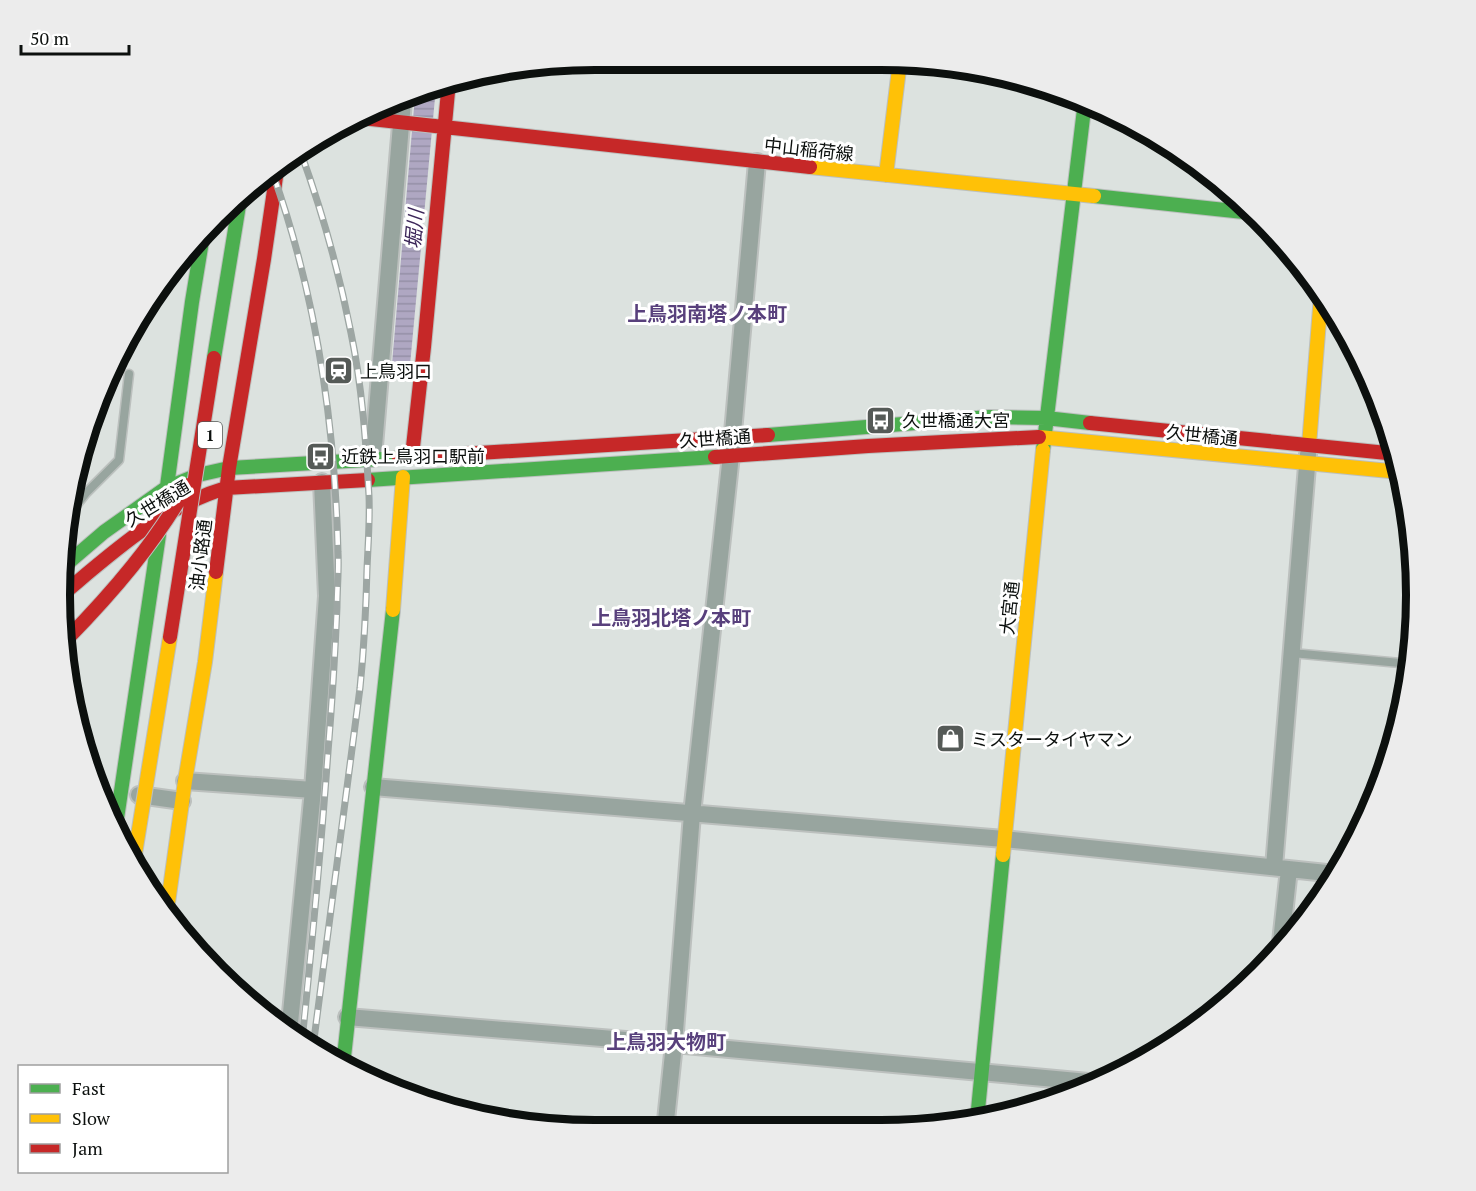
<svg xmlns="http://www.w3.org/2000/svg" width="1476" height="1191" viewBox="0 0 1476 1191" font-family="'PT Serif','Noto Sans JP',serif">
  <style>
    .water { fill: url(#water-rules) }
    .lines { fill: none; stroke-linecap: round; stroke-linejoin: round }
    .lane-casing { stroke: #bcc0be; stroke-width: 11 }
    .street-casing { stroke: #bcc0be; stroke-width: 20 }
    .fast-casing { stroke: #bcc0be; stroke-width: 16 }
    .slow-casing { stroke: #bcc0be; stroke-width: 16 }
    .jam-casing { stroke: #bcc0be; stroke-width: 16 }
    .lane { stroke: #98a59f; stroke-width: 8 }
    .street { stroke: #98a59f; stroke-width: 16 }
    .fast { stroke: #4caf50; stroke-width: 14 }
    .slow { stroke: #ffc107; stroke-width: 14 }
    .jam { stroke: #c62828; stroke-width: 14 }
    .rail-casing { stroke: #9da6a3; stroke-width: 7 }
    .rail { stroke: #fff; stroke-width: 4.5; stroke-dasharray: 14; stroke-linecap: butt }
    .fast-bridge-casing { stroke: #bcc0be; stroke-width: 16; stroke-linecap: butt }
    .slow-bridge-casing { stroke: #bcc0be; stroke-width: 16; stroke-linecap: butt }
    .jam-bridge-casing { stroke: #bcc0be; stroke-width: 16; stroke-linecap: butt }
    .fast-bridge { stroke: #4caf50; stroke-width: 14 }
    .slow-bridge { stroke: #ffc107; stroke-width: 14 }
    .jam-bridge { stroke: #c62828; stroke-width: 14 }
    .labels { text-anchor: middle; dominant-baseline: central; stroke-width: 6; stroke-linejoin: round; paint-order: stroke }
    .shield { fill: #fff; stroke: #555856; stroke-width: 1.5 }
    .shield-label { font-size: 16px; font-weight: bold; fill: #0c100e }
    .street-label { font-size: 18px; fill: #0c100e; stroke: #fff }
    .poi-label { font-size: 18px; fill: #0c100e; stroke: #fff; text-anchor: start }
    .water-label { font-size: 20px; font-style: italic; fill: #3c2659; stroke: #fff }
    .neighbourhood-label { font-size: 20px; font-weight: bold; fill: #58407c; stroke: #fff }
    .rim { fill: none; stroke: #0c100e; stroke-width: 8 }
  </style>
  <defs>
    <pattern id="water-rules" width="6" height="5" patternUnits="userSpaceOnUse" patternTransform="scale(1.5)"><rect width="6" height="5" fill="#afa7c2"/><path d="M0 2.5h6" fill="none" stroke="#958fa6"/></pattern>
  </defs>
  <rect width="100%" height="100%" fill="#dce2df"/>
  <path class="water" d="M436,87L410,365L392,364L415,96Z"/>
  <g class="lines">
    <defs>
      <path id="lane" d="M86,493L119,460L129,374
        M71,512L86,493L75,492
        M1292,653L1411,664"/>
      <path id="street" d="M373,458L403,101
        M185,781L313,790
        M373,787L1004,839L1336,874
        M139,795L182,801
        M1274,867L1308,454
        M1280,951L1289,869
        M347,1017L674,1044L1099,1083
        M289,1033L313,790L327,596L322,482
        M665,1130L674,1044L692,814L731,455L757,162"/>
      <path id="fast" d="M1094,196L1253,213
        M768,435L989,417L1046,418L1090,423
        M1043,450L1085,101
        M368,480L715,457
        M165,501L192,302L203,235
        M62,568L104,532L166,488L198,475L229,468L399,458
        M115,832L159,535
        M343,1066L393,610
        M977,1120L1003,855"/>
      <path id="slow" d="M810,167L1094,196
        M886,175L900,61
        M1039,437L1400,472
        M1309,445L1321,296
        M393,610L403,477
        M1003,855L1043,450
        M167,910L185,781L205,662L216,572"/>
      <path id="jam" d="M362,118L810,167
        M1090,423L1397,454
        M412,456L424,347L449,81
        M715,457L868,446L1039,437
        M399,458L768,435
        M216,572L229,468L264,259L277,170
        M63,594C113,552 162,507 226,488L368,480"/>
    </defs>
    <use href="#lane" class="lane-casing"/>
    <use href="#street" class="street-casing"/>
    <use href="#fast" class="fast-casing"/>
    <use href="#slow" class="slow-casing"/>
    <use href="#jam" class="jam-casing"/>
    <use href="#lane" class="lane"/>
    <use href="#street" class="street"/>
    <use href="#fast" class="fast"/>
    <use href="#slow" class="slow"/>
    <use href="#jam" class="jam"/>
    <defs>
      <path id="rail" d="M301,153C322,211 339,272 351,333C362,386 366,442 369,496C370,520 368,545 367,569C366,609 364,648 360,688L313,1047
        M273,174C316,295 335,424 338,552C339,570 337,589 337,607C335,655 332,703 328,752C321,848 312,944 302,1041"/>
    </defs>
    <use href="#rail" class="rail-casing"/>
    <use href="#rail" class="rail"/>
    <defs>
      <path id="fast-bridge" d="M214,358L240,199"/>
      <path id="slow-bridge" d="M134,860L170,637"/>
      <path id="jam-bridge" d="M170,637L214,358
        M66,640C113,592 155,543 188,485"/>
    </defs>
    <use href="#fast-bridge" class="fast-bridge-casing"/>
    <use href="#slow-bridge" class="slow-bridge-casing"/>
    <use href="#jam-bridge" class="jam-bridge-casing"/>
    <use href="#fast-bridge" class="fast-bridge"/>
    <use href="#slow-bridge" class="slow-bridge"/>
    <use href="#jam-bridge" class="jam-bridge"/>
  </g>
  <defs>
    <symbol id="station-square" viewBox="-11 -11 22 22"><rect x="-9" y="-9" width="18" height="18" rx="4" fill="#555a57" stroke="#fff"/><path d="M-3-6H3Q5-6 5-4V2Q5 4 3 4L4.5 6H3L1.5 4h-3L-3 6H-4.5L-3 4Q-5 4-5 2V-4Q-5-6-3-6ZM-3.5-4v3h7v-3ZM-3.5 1v1.5H-2V1ZM2 1v1.5H3.5V1Z" fill="#fff"/></symbol>
    <symbol id="bus-square" viewBox="-11 -11 22 22"><rect x="-9" y="-9" width="18" height="18" rx="4" fill="#555a57" stroke="#fff"/><path d="M-5-6H5V4H4V6H2V4H-2V6H-4V4H-5ZM-3.5-4V0h7V-4ZM-3.5 1.2v1.5H-2V1.2ZM2 1.2v1.5H3.5V1.2Z" fill="#fff"/></symbol>
    <symbol id="shop-square" viewBox="-11 -11 22 22"><rect x="-9" y="-9" width="18" height="18" rx="4" fill="#555a57" stroke="#fff"/><path d="M-5-2.5h2.3a2.7 3.5 0 0 1 5.4 0H5L5.5 6h-11ZM-1.5-2.5h3a1.5 2.3 0 0 0-3 0Z" fill="#fff"/></symbol>
  </defs>
  <g fill-rule="evenodd">
    <use href="#station-square" x="322" y="354" width="33" height="33"/>
    <use href="#bus-square" x="864" y="404" width="33" height="33"/>
    <use href="#bus-square" x="304" y="440" width="33" height="33"/>
    <use href="#shop-square" x="934" y="722" width="33" height="33"/>
  </g>
  <g class="labels">
    <rect class="shield" x="198" y="422" width="24" height="26" rx="4.5"/>
    <g class="shield-label">
      <text x="210" y="435">1</text>
    </g>
    <g class="street-label">
      <text transform="translate(809 149) rotate(6)">中山稲荷線</text>
      <text transform="translate(1202 435) rotate(6)">久世橋通</text>
      <text transform="translate(715 438) rotate(-4)">久世橋通</text>
      <text transform="translate(157 503) rotate(-31)">久世橋通</text>
      <text transform="translate(200 555) rotate(-83)">油小路通</text>
      <text transform="translate(1009 608) rotate(-84)">大宮通</text>
    </g>
    <g class="poi-label">
      <text x="360" y="371">上鳥羽口</text>
      <text x="902" y="420">久世橋通大宮</text>
      <text x="341" y="456">近鉄上鳥羽口駅前</text>
      <text x="971" y="739">ミスタータイヤマン</text>
    </g>
    <g class="water-label">
      <text transform="translate(414 229) rotate(-85)">堀川</text>
    </g>
    <g class="neighbourhood-label">
      <text x="707" y="313">上鳥羽南塔ノ本町</text>
      <text x="671" y="617">上鳥羽北塔ノ本町</text>
      <text x="666" y="1041">上鳥羽大物町</text>
    </g>
  </g>
  <path d="M0 0H1476V1191H0ZM595 70H881A525 525 0 0 1 1406 595V595A525 525 0 0 1 881 1120H595A525 525 0 0 1 70 595V595A525 525 0 0 1 595 70Z" fill="#ececec" fill-rule="evenodd"/>
  <path class="rim" d="M595 70H881A525 525 0 0 1 1406 595V595A525 525 0 0 1 881 1120H595A525 525 0 0 1 70 595V595A525 525 0 0 1 595 70Z"/>
  <rect x="18" y="1065" width="210" height="108" fill="#ffffff" stroke="#9e9f9f" stroke-width="1.5"/>
  <rect x="30" y="1084" width="30" height="9" fill="#4caf50" stroke="#9e9f9f" stroke-width="1.5"/>
  <text x="72" y="1095" font-size="18" fill="#0c100e">Fast</text>
  <rect x="30" y="1114" width="30" height="9" fill="#ffc107" stroke="#9e9f9f" stroke-width="1.5"/>
  <text x="72" y="1125" font-size="18" fill="#0c100e">Slow</text>
  <rect x="30" y="1144" width="30" height="9" fill="#c62828" stroke="#9e9f9f" stroke-width="1.5"/>
  <text x="72" y="1155" font-size="18" fill="#0c100e">Jam</text>
  <path d="M21 45v9h108v-9" fill="none" stroke="#0c100e" stroke-width="3"/>
  <text x="30" y="45" font-size="18" fill="#0c100e" stroke="#ffffff" stroke-width="4.5" paint-order="stroke">50 m</text>
</svg>
